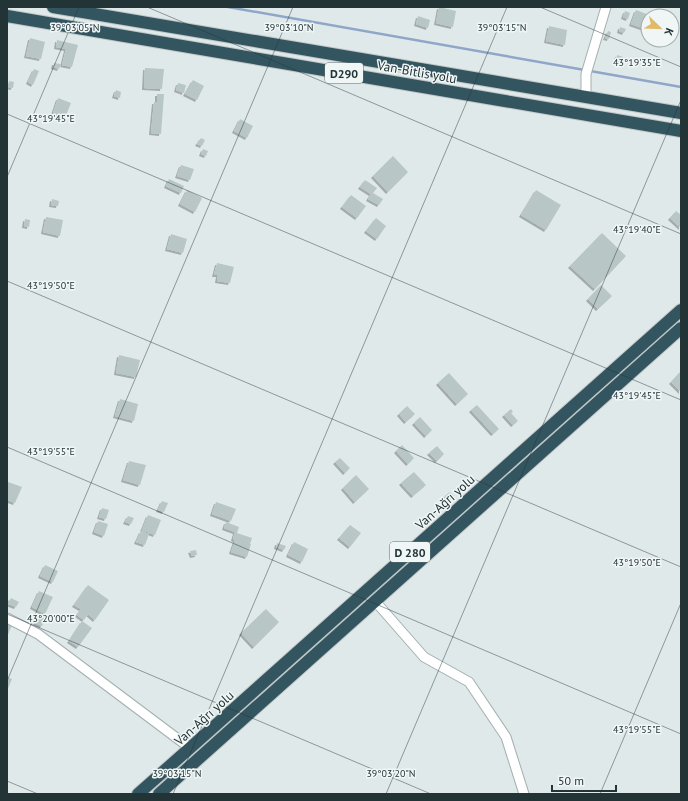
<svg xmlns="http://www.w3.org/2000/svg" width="688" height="801" viewBox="0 0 688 801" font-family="'PT Sans',sans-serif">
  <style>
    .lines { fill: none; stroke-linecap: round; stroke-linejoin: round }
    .stream { stroke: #8fa6c8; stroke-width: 2.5 }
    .building { fill: #b9c6c6; filter: url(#shadow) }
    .minor-casing { stroke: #a4afb0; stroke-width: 11 }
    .highway-casing { stroke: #c1c6c7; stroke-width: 14 }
    .minor { stroke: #fff; stroke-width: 9 }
    .highway { stroke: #335560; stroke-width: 12 }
    .ticks { fill: none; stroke: #233437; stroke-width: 1; stroke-opacity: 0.45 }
    .labels { text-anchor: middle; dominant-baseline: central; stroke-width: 3; stroke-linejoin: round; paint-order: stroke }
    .shield { fill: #f0f6f6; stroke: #606e70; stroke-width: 1 }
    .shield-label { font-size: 12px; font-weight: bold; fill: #233437 }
    .street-label { font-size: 13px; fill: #233437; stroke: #f0f6f6 }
    .ticks-label { font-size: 10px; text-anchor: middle; fill: #233437; stroke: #f0f6f6; stroke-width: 3; stroke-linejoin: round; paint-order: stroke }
  </style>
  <defs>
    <filter id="shadow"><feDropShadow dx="-2" dy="2" stdDeviation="0" flood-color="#0004"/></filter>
  </defs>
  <rect width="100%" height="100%" fill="#e0e9e9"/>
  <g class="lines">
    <path class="stream" d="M228,7L681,87"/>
  </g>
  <path class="building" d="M439,7L456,11L453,27L436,23Z
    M636,10L652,16H648V22L645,29L631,24Z
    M625,11L630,13L628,19L623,17Z
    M418,16L430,20L428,28L416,24Z
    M549,26L567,30L565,45L546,41Z
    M620,27L626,29L624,33L619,31Z
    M608,31L611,32L609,39L605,38Z
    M30,38L45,42L41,59L26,56Z
    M57,40L78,45L72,67L62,65L66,49L56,47Z
    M617,55L623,57L622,61L616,60Z
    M54,63L61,64L59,69L53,67Z
    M145,68L164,69L162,89L144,88Z
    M34,69L39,71L33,85L28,82Z
    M193,80L204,86L197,100L185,94Z
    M9,81L14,82L13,88L8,87Z
    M178,83L186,85L184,93L176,90Z
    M116,90L121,92L120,98L114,96Z
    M157,94H164L161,134L151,133L154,102H157Z
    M58,98L71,103L65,118L53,113Z
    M240,119L253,126L247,138L234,131Z
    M201,138L205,140L202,146L197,144Z
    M203,149L208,151L206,156L201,154Z
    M393,156L408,172L388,192L373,176Z
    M181,165L194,169L190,180L177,176Z
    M169,179L184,186L181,193L166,186Z
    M365,180L377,188L373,193L383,199L379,205L368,199L371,194L360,187Z
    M187,190L202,198L195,212L180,204Z
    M536,190L561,205L546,230L521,215Z
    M351,195L366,206L357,218L342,207Z
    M52,199L59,201L58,206L51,205Z
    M676,211L681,215V228L670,218Z
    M46,217L63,220L60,236L43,232Z
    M376,218L386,226L377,239L366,231Z
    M25,219L30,220L29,227L24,226Z
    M602,233L626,256L595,289L570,266Z
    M171,234L187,239L183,253L167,249Z
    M217,263L234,267L230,283L217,281L218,275H214Z
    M601,285L612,296L598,309L588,299Z
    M119,355L140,360L136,377L116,373Z
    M681,371V392L671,382Z
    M449,373L468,394L457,404L438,383Z
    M120,399L138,404L134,421L115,416Z
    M477,405L499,429L493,434L471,410Z
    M407,406L415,414L406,422L399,414Z
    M511,409L513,412L511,413L518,421L513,425L504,415Z
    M420,417L432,430L426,436L414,423Z
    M402,445L414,458L408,464L396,451Z
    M437,446L444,454L437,461L429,453Z
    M340,458L350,468L345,473L335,462Z
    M129,461L146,465L140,485L123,480Z
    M414,472L426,485L413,496L401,483Z
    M356,475L369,489L355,502L343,488Z
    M8,482L22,487L15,503L7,500V486Z
    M450,492L454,496L449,501L445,496Z
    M162,501L168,503L164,512L158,510Z
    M216,502L236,509L231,521L212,514Z
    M102,508L109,510L106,519L99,517Z
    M148,515L161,520L155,535L142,530Z
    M128,516L134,518L131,524L125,522Z
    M98,521L108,524L104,536L94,532Z
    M226,522L239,527L237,533L252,538L250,544H251L247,557L231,552L235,540L233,539L235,532L224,528Z
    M350,525L361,533L350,547L339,538Z
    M141,531L149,534L145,545L136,542Z
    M294,542L308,549L302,562L288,555Z
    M277,543L286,546L284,550L276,547Z
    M196,550L197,555L192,556L190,551Z
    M45,565L58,571L53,582L40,576Z
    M88,585L109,600L95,620L88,614L84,620L77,615L81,609L74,605Z
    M39,591L53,597L45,614L32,607Z
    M11,598L19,602L16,607L8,604Z
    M266,609L279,622L254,647L241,633Z
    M39,614L46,618L42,626L35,623Z
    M82,621L92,628L78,647L69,641Z
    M7,623L12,625L7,637Z
    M7,677L12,679L7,691Z"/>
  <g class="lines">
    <defs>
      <path id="minor" d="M586,97V74L606,7
        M375,601L424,657L469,682L506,737L524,794
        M7,618L38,634L190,748"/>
      <path id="highway" d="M53,7L681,113
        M7,16L681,131
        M138,794L190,748L681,310
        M159,794L681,328"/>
    </defs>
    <use href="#minor" class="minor-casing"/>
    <use href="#highway" class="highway-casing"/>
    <use href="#minor" class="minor"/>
    <use href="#highway" class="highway"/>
  </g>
  <path class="ticks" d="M147,7L681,234M540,7L681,67M7,114L681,400M7,177L79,7M7,281L681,567M7,447L681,734M7,614L431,794M7,681L293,7M7,781L38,794M173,794L507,7M386,794L681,100M600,794L681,603"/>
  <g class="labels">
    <g class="shield">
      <rect x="325" y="63" width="38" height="20" rx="3"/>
      <rect x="390" y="542" width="40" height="20" rx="3"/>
    </g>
    <g class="shield-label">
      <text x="344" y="73">D290</text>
      <text x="410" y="552">D 280</text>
    </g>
    <g class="street-label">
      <text transform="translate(417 72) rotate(10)">Van-Bitlis yolu</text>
      <text transform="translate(445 502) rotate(-42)">Van-Ağrı yolu</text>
      <text transform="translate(204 718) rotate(-42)">Van-Ağrı yolu</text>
    </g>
  </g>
  <g class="ticks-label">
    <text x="75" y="31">39°03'05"N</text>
    <text x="289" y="31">39°03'10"N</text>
    <text x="502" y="31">39°03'15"N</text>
    <text x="637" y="66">43°19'35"E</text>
    <text x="51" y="122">43°19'45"E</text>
    <text x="637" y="233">43°19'40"E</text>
    <text x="51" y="289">43°19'50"E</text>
    <text x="637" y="399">43°19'45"E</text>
    <text x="51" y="455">43°19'55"E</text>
    <text x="637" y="566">43°19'50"E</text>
    <text x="51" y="622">43°20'00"E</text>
    <text x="637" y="733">43°19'55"E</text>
    <text x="177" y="777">39°03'15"N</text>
    <text x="391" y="777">39°03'20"N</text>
  </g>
  <rect width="688" height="801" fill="none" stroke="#233437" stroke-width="16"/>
  <g transform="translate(660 28) rotate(113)"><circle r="19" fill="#f0f6f6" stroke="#9ea8aa"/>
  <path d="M0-3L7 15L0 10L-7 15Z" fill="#e0ba68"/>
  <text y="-6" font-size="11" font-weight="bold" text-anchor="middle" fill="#233437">K</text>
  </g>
  <path d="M552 785v6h64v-6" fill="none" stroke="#233437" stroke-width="2"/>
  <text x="558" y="785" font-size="12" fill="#233437" stroke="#f0f6f6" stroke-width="3" paint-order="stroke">50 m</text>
</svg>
